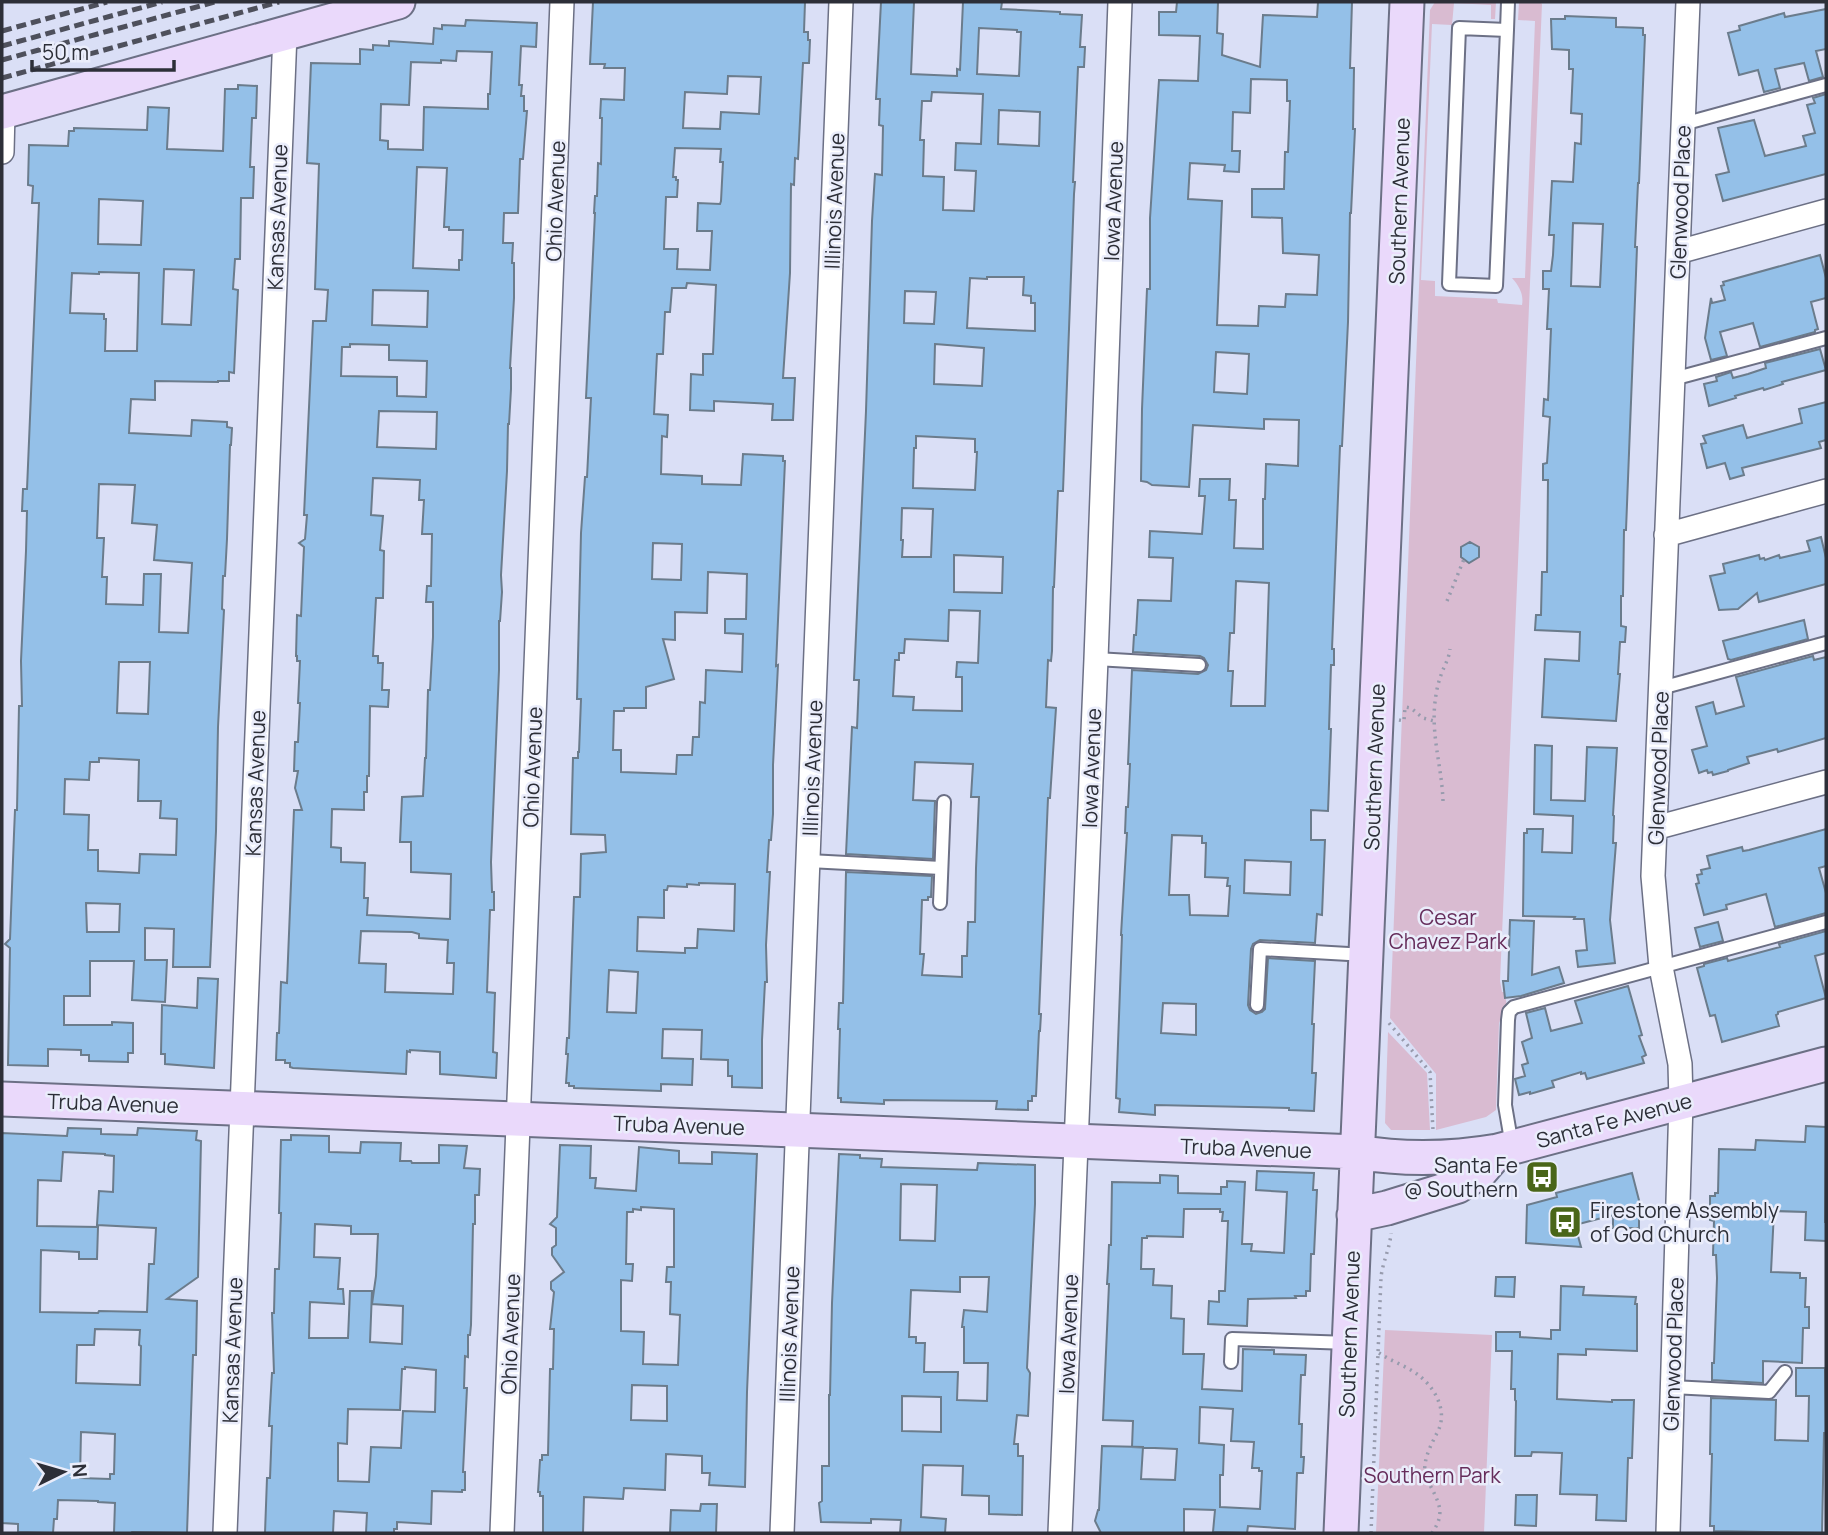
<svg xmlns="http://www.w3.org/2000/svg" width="1828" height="1535" viewBox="0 0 1828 1535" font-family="Manrope,sans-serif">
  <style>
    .green { fill: #d9bbd1 }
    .building { fill: #94c0e8; stroke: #6b7c8c; stroke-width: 2; fill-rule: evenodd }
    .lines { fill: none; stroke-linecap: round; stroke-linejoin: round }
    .lane-casing { stroke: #6c7085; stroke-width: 16 }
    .street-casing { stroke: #6c7085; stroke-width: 26 }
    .secondary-casing { stroke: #6c7085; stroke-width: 37 }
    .path { stroke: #979bad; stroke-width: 3.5; stroke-dasharray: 2 5; stroke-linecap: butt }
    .lane { stroke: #fff; stroke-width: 12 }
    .street { stroke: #fff; stroke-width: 23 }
    .secondary { stroke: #ead9fb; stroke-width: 33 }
    .rail { stroke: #4e505c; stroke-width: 5; stroke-dasharray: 10 5; stroke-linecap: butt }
    .labels { text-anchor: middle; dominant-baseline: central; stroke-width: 5; stroke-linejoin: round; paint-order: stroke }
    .street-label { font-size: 21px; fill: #2d2f38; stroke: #eaedfb }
    .park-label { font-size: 21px; fill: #662d5b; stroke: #eaedfb }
    .poi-label { font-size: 21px; fill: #2d2f38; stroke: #eaedfb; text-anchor: end }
  </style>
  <rect width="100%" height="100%" fill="#dadff6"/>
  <path class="green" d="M1435,2H1496L1495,19H1491V5L1454,3L1452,25L1432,24L1421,280L1435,281V296L1497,299L1498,303L1522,305C1524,294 1519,286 1512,278H1525L1535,21L1518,20L1519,2H1540L1542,4L1500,981L1502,992H1505L1507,1008L1502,1015L1499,1023L1496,1110L1486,1117L1436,1130V1074L1390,1018L1430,10Z
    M1388,1032L1427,1073L1430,1130H1391L1385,1123Z
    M1385,1330L1492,1335L1484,1533H1376Z"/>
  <path class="building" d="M593,2H805L804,32H808V40H810L809,63H803L798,159L795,158L794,185L791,184L790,273L783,378H795L793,420H772L773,404L714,401V411L690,410L691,374L703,375V354H713L716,285L687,283L686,288H672L670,312H665L663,354H657L654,414L668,415L667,437L662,436L661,474L702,476V484L741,485L743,454L783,456V461H785L776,666L778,665L773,765V814L771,840H769L767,872H770L766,945L767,982H765L762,1040V1088L732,1087V1076H728V1060L701,1059L702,1030L663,1029L662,1058L693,1059L692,1085L661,1084V1091L574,1088V1086H569V1083H566L568,1054H566L567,1038H569L574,897H580L581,854L606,852L605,835L571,834L573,758H578V752H579L581,699H577L581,533L585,477H587L591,398H586L595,213H594L595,196H597L598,163L601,164L602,118H600L601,99L624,100L625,68H604L605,64H590ZM728,76L761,77L759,114L721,112L720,129L683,128L685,92L727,94ZM675,148L721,149L720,162H723L721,201L720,204L698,203L697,231H712L710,270L677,269L678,249H664L666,197H677L678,180H676V177H673ZM653,543L682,544L681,580L652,579ZM708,572L747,574L746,619H725V633L743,634L742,672L706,670L705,703L700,702L699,737H693L692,755H677L676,774L621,772V750H613L614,711H624V708H646V687L674,679L663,639L675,640V612L707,613ZM699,883L735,884L734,931L698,929L697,948H685V953L637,951L638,917L664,918V890H667L668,886L687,887V884L699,885ZM609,970L638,972L636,1013L607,1012Z
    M881,2H914L911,74L957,76V69L960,70L963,2H1002L1001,9L1060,12V14L1082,15L1080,47H1085L1084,67H1078L1073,182H1075L1074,194L1063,491H1058L1054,587H1053L1052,651L1051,661L1048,660L1046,707L1056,708L1050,798H1048L1039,1014H1041L1040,1031H1039L1036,1096H1032V1101H1028V1110L996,1109L997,1101L884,1100V1104L841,1102V1098H838L840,1029H838L839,1003H843L846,872L932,876L931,897H928V900H922L920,954H924L922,975L962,977V956H967L968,922H975L976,868L979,797H971L973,764L915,762L913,800L935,801L933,859L846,854L852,727L857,728L859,680H854L866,411L872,221L875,174L882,175L883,126L879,125L880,99H876ZM979,28L1017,30V32H1021L1019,76L977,74ZM932,92L983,94L981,144L956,143L955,170L976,171L974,211L943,210L944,177L923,176L924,140H920L922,101H931ZM999,110L1040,112L1039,146L998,144ZM987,277H1024L1023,295L1031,296V303H1035V331L967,328L970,278L987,279ZM905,291L936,292L934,324L904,323ZM935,344L984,348L982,386L934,384ZM916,436L975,439V452H977L975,490L913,488L914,448H916ZM902,508L933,509L931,557H902L903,540H901ZM954,555L1003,557L1002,593L954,592ZM949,610L980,611L978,663L957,662L956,677H962V711L913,710L914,697L893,696L895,660H899V653H904L905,639L948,641Z
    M1177,2H1218L1217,33L1223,34L1222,55L1260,67L1263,15L1317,17L1318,2H1352L1350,68H1354L1353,129H1355L1351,213H1350L1348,322L1342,446H1340L1332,649H1334V665H1331L1329,729H1331L1328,811L1311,810V840H1325L1322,915L1317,914L1315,943L1260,940L1253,944L1251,949L1248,1005L1250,1010L1256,1014L1262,1012L1265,1009L1268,958L1315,961L1312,1024H1314L1312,1073H1316L1314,1111L1289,1110V1108L1155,1105V1115L1119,1112L1120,1099L1116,1098L1122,935H1121L1127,833H1125L1126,807H1128L1130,764H1128L1132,670L1198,674L1206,670L1208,665L1204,658L1200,656L1133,652L1134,635H1136L1138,600L1171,601L1173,558L1149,557L1150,531L1202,534L1205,496H1199L1200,479H1230L1229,500H1236L1234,548L1263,549V499H1265L1266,464L1298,466L1299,420L1264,419V429L1193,425L1189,487L1152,485L1147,482L1141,481L1142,409L1147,289H1150V218L1159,80L1198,81L1200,36L1159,35V12H1176ZM1251,79L1287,80V101H1290L1288,152H1285L1284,189H1252V217L1282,218L1283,253L1319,255L1317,295L1286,294L1285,307L1259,306L1258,326L1217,325L1222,201L1188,199L1190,163L1225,165L1224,171L1239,172L1240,151H1232L1233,112L1250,113ZM1216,352L1249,354L1247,394L1214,392ZM1236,581L1269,583L1265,706H1231L1233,671H1228L1230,633H1234ZM1172,835L1202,836V843H1206L1205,877L1228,878L1227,886H1230L1228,916L1190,915L1189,895H1169ZM1245,860L1291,862L1290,895L1244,893ZM1163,1003L1196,1004V1035L1161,1033Z
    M1826,9V49L1816,51L1823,77L1809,81L1804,63L1775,69L1780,88L1764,92L1758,70L1739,75L1728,33L1740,30L1739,26L1784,13L1785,17Z
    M1565,16L1616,18V27L1643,28V35H1645L1639,183H1638L1635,247H1637L1636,274L1626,530H1624L1623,596H1621V626L1626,627L1625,642H1620L1618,674H1620L1616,721L1542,717L1545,659L1579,661L1580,632L1535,630L1536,615H1541L1542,572H1547L1548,480H1543V464L1547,463L1550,417L1543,416L1544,399L1548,400L1551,329H1547L1549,289H1543V271H1551L1553,255L1554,235H1549L1552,181L1573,182L1575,143L1581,144L1582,114L1571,113L1573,69H1569V50L1552,49L1551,19H1565ZM1573,223L1603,224L1600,287L1571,286Z
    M466,20L537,23L536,47L521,46L519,85H522L521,96H524V111H527L523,159H520L518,213H504L503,243H513L512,263H514V298L510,368H511V389L509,424H508L507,471L501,575L502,592L500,621H499V670L491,862L492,892H494V910H490L487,992L495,993L493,1052L497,1053L496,1078L440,1074V1052L410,1050V1052L407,1051L406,1074L293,1068L290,1067V1063H285V1060H276L277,1033H279L281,982L287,983L294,810H302L295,788L298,771H294L295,742H298L300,703H298L300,661H297V656H296L297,615L301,616L304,547L299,543L305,539L307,515H304L313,321H326L328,290L315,289L319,164L307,163L311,63L360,64V49L373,50V45L389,46V41L433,44L434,28L442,29V25L465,26ZM457,51L492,52L490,94H488V109L424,107L423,150L388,149V141L380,140L381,104L409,105L411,62L441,63V60L456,61ZM417,167L447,168L444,227H449V230H463L462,260H459V270L413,268ZM373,290L428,291L427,327L372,325ZM350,344L389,345V360L427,361L426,397L397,396V377L341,376L342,347H350ZM379,411L437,412L436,449L377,447ZM373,478L420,480L419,500H424L422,534H432L431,586H427L426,602H433V637L430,690H428L426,758H425L423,796L402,797L400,842H411V872L451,874L450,919L367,915L368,898H364L365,863L341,862V848L331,847L332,809L364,810V792H367V776H369L370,706L388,707L389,690H382L383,663H378V656H373L376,598H383L384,551L380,550L383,516L371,515ZM361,931L412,932L419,934V938L448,940L447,963H454L453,994L385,992L386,964L359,963Z
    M238,85L257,86L256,118H252L250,167H254L253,198H241L240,259H235L233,289L238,290L234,373L229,372V381H218V382L155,381V400L131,399L129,433L191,436L192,420L227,422V427L232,428L231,445H230L227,539L225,576H223L222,609L224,610L218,727L216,831L210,967H173L174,929L145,928V960H167L165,1002L132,1000L134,961H90V996H64V1025H112V1022L133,1023V1053H128V1062L89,1061V1055H81V1050L48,1049V1066L8,1065L10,948L5,944L10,939L14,834L15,810H17L19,706H22L21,661L26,551L27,511H22L23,489H27L39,203H32L33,186L28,185L29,145L68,146L69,131H74V128L147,130L148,107L169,108L167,149L223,151L225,89H238ZM99,199L143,201L141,245L98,244ZM164,269L194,270L191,325L162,324ZM99,272L139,273L137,351H105L106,319H104V314L70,313L72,273L99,274ZM99,484L135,485L132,523L157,525L154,560L192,563L188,633L159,632L161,574H144L143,605L106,604L107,577H102L104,538H97ZM119,662H150L148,714L117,713ZM99,758L139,760L138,801H161L160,818L177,819L176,855L140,854L139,873L98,871V850H88L89,815L64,814L65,779L89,780L90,762H99ZM86,903L120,904L119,932H87Z
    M1826,94V174L1723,201L1716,175L1729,172L1718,128L1754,120L1765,156L1806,146L1803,136L1815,133L1807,105L1815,103L1813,98Z
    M1820,255L1826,278V298L1811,302L1818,329L1815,330V332L1760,347L1753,323L1720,332L1727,356L1711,360L1705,338L1711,298L1712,303L1725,300L1721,286L1724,285L1723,282Z
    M1820,349L1826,370L1782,382L1783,384L1764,390L1763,388L1735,396L1736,398L1709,406L1704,384L1717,381L1716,377L1731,372L1733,378L1748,374L1766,368L1765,363Z
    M1826,402V440L1819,442L1821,448L1742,468L1744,475L1730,479L1725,463L1707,468L1701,444L1706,443L1703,436L1743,425L1747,438L1802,423L1799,409Z
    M1821,537L1826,558V584L1759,602L1757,593L1738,609L1719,610L1710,576L1725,573L1723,564L1759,555L1760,559L1764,558L1765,560L1779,555L1780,558L1810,551L1807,541Z
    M1470,542L1479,547V557L1469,563L1461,557V547Z
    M1804,620L1808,639L1731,660L1728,659L1723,641Z
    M1813,656L1814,660L1826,657V738L1778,752L1777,749L1747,757L1749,763L1728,770V771L1713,775L1712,772L1708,773L1707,770L1699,773L1692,750L1707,746L1696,707L1713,702L1716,714L1744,706L1736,677Z
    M1535,745L1552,746L1551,800L1585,801L1587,747L1617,748L1613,815L1614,816L1613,843H1616L1610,920L1615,963L1578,967L1576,951L1587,950L1584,919H1574L1575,917L1523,916L1524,833H1527V829H1543L1542,852L1572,853L1573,816L1534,814Z
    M1826,829V866L1819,868L1826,893V913L1775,927L1766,894L1726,905L1727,909L1704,915L1696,884L1699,883L1697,875L1702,874L1701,870L1710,868L1707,856L1742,847L1743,851L1749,850Z
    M1510,920L1534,921L1532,975L1559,967L1564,983L1521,996L1505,998L1503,981H1508Z
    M1718,922L1723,941L1700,947L1695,928Z
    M1826,931V953L1815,956L1826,998L1778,1012V1014L1776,1015L1779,1026L1722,1042L1715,1015L1710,1016L1697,968L1704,966V964L1727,958L1728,961L1780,947L1779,944Z
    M198,978L218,979L214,1068L165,1064V1054H161L162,1005L197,1008Z
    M1628,986L1642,1035L1639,1036L1646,1055L1642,1057L1644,1063L1587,1079L1585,1073L1581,1074V1072L1552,1081L1554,1087L1530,1094V1092L1519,1095L1515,1079L1525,1076L1522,1065L1528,1063L1522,1042L1532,1038L1526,1013L1545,1008L1551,1031L1582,1023L1575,1001Z
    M1806,1126L1826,1127L1825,1222H1826V1241L1805,1240L1806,1212L1774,1211L1771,1272L1800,1273V1278H1806L1805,1307H1809V1328H1803L1802,1363L1763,1361V1383L1712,1380V1363H1714L1717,1278L1716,1255H1713L1714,1221L1710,1220V1196H1715V1193H1718L1719,1149L1755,1150L1756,1140L1805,1142Z
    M68,1128L101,1129V1134L137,1135L138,1128L197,1131L196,1140L201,1141L198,1277L167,1299L197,1301L196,1355H193L187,1533L132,1532L131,1533H114L115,1503L98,1502V1501L58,1500L57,1519H54L53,1533L18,1532V1524L2,1523V1133L67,1136ZM63,1152L105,1154V1155L114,1156L113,1192L99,1191L97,1225L156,1228L154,1264H149L147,1312L99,1311L98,1313L40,1312L41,1250L79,1252V1259H97L98,1227L37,1226L38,1180L61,1181ZM95,1329L140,1330L139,1345L141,1346L140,1385L76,1383L77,1345H94ZM81,1432L115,1434L114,1474H110V1479L80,1478Z
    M291,1135L329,1136V1152L360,1153L361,1142L401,1143L400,1161H411L412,1163H439V1145L467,1146L464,1168L480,1169L479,1195H475V1224H473L471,1325L470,1335H468V1357L465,1356L464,1388H467L463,1472H465V1490H462V1492L432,1491L431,1524L397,1522V1529H394V1533H366L367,1513L334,1511L333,1533H265L267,1478H270L272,1426H269L270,1408L272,1373H274L272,1313H274L275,1269H279L281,1213H279L281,1140H291ZM315,1224L351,1226V1234H378L376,1276L372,1304L403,1306L402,1344L370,1342L372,1291H350L348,1338H309L310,1302L344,1304L343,1289H338L340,1258L314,1257ZM405,1367L436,1370L435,1412L403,1411L401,1448L371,1447L369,1482L338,1481V1443L347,1444L348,1409L400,1410L402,1369H405Z
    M560,1145L591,1146L590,1178H596L595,1188L636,1191L639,1147L679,1151V1163L712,1164V1152L757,1154L747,1392L745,1487L709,1485L710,1473H702V1456L666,1454L665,1490L624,1488L623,1499L584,1497L583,1533H543V1496H540V1492H538L540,1460H542V1455H548L550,1369H553L554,1329H550L554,1292L551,1289V1282L564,1272L552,1255V1248L556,1245V1228L550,1224L557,1217ZM641,1207L674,1209V1267H667L666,1282H671L670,1314L680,1315L678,1365L643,1364L644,1332L621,1331V1280L632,1281L633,1264H626L627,1212H633V1209L641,1210ZM632,1385L667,1386V1421L631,1420Z
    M839,1154L860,1155V1158L882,1159L881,1167L977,1170L978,1163L1035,1165V1204L1027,1368L1030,1373L1028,1416L1017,1415L1014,1444H1018V1456H1023L1022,1515L989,1514V1496L962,1495L963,1466L923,1465L921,1517L946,1519L945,1533H900L901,1520L871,1519V1523L821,1522L819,1503L822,1501V1466H829V1395H830L832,1303ZM901,1184L937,1185L935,1241L900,1240ZM960,1277H989L987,1312L964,1310L962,1327H964V1363H988L987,1401L957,1400L958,1372H924L925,1343H916V1337H909L911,1290L960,1292ZM902,1396L941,1397V1432L902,1431Z
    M1257,1171L1314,1173L1313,1190H1317L1314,1254H1311L1310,1291H1306V1296H1295L1296,1298L1248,1299L1247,1326L1208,1324L1209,1301L1219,1302V1291H1225L1228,1221H1222L1223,1212H1220V1209H1184L1183,1237L1147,1236V1238H1142L1141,1269H1154L1153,1285L1172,1286L1171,1318L1184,1319L1183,1354H1204L1202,1389L1242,1391L1243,1349L1274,1350V1354L1306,1355L1305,1375H1301L1299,1424H1302L1301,1457H1304L1303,1473H1297L1295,1529L1248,1526L1247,1533L1213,1532L1215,1510L1184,1509V1533H1101L1095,1521L1098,1510H1099L1102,1446L1143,1447L1141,1479L1175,1480L1177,1449L1132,1447L1133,1421L1103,1420L1109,1284H1107L1108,1268L1109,1245H1111L1112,1182L1160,1183V1175L1178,1176V1193L1221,1194V1187H1227V1181L1245,1182L1242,1244H1252L1251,1251L1284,1253L1287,1192L1256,1190ZM1200,1407L1233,1409L1231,1441L1254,1442L1252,1468H1259V1471H1262L1260,1509L1220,1507V1475H1223L1224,1445L1199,1443Z
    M1632,1173L1641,1208L1639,1209V1228H1613V1215L1575,1225L1581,1247L1526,1243L1527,1205L1557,1197L1556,1193Z
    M1496,1277H1515L1514,1297L1495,1296Z
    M1561,1286L1584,1287L1583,1295L1636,1297L1635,1304H1637V1351L1586,1349V1355L1558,1354L1557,1399L1612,1402V1400H1634L1632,1458H1628L1626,1521L1596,1520L1597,1495L1560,1494L1562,1453L1532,1452L1531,1456H1515L1516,1401L1515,1400V1389H1511L1512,1351H1496V1332H1520V1337L1551,1339V1330H1560Z
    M1796,1368H1825L1826,1433H1824L1822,1533L1714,1531V1526H1710L1712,1454H1710L1711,1398L1776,1400L1775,1440L1808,1441L1809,1396H1796Z
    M1516,1495H1537L1536,1526L1515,1525Z
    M701,1504H717L716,1533H670L671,1510L700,1511Z"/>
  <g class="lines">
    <defs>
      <path id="lane" d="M1507,30L1459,28L1449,284L1496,286L1507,30L1508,2
        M1683,124L1826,85
        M1673,379L1826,338
        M1096,659L1199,665
        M1661,688L1826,643
        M809,861L941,868
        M940,903L944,802
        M1257,1005L1260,949L1366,955
        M1512,1146L1505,1105L1508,1020L1509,1012L1514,1007L1826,922
        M1231,1362L1232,1339L1349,1343
        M1672,1387L1769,1392L1785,1372"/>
      <path id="street" d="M2,152L3,111
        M1678,252L1826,211
        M1666,535L1826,491
        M1655,828L1826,782
        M225,1533L285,33
        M502,1533L562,2
        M782,1533L841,2
        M1060,1533L1096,659L1120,2
        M1668,1533L1681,1102L1680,1064L1661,967L1653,876L1688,2"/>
      <path id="secondary" d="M2,112L398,2
        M2,1099L1357,1152C1404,1160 1451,1159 1498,1151L1826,1064
        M1354,1215L1387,1208L1458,1186L1480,1172L1498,1151
        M1341,1533L1407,2"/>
    </defs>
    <use href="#lane" class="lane-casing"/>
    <use href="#street" class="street-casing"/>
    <use href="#secondary" class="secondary-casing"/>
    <path class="path" d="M1447,601L1464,559
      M1399,720L1404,721L1405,707L1411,708L1423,718L1434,721
      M1443,801C1442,768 1431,736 1435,702C1436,693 1438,683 1441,675C1444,666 1449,659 1450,649
      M1389,1023L1430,1072L1433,1131L1431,1132
      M1379,1353C1391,1361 1406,1366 1417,1374C1435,1387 1448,1411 1438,1431C1432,1443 1423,1459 1425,1473C1425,1476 1428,1481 1429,1483C1439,1503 1446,1513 1432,1533
      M1371,1533L1381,1277C1383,1261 1390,1248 1391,1233"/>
    <use href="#lane" class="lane"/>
    <use href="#street" class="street"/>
    <use href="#secondary" class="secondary"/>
    <path class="rail" d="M2,31L107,2
      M2,46L162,2
      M2,60L215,2
      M2,78L279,2"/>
  </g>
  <defs>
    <symbol id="bus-square" viewBox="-11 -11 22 22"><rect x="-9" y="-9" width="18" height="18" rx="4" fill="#4a6619" stroke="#eaedfb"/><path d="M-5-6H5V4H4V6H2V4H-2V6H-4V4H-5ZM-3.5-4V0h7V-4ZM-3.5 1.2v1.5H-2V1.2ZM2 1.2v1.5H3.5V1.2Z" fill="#fff"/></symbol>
  </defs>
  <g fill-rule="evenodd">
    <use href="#bus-square" x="1523" y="1158" width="38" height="38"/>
    <use href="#bus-square" x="1546" y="1203" width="38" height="38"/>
  </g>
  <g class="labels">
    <g class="street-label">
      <text transform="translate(555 201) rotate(-88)">Ohio Avenue</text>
      <text transform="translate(834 201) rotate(-88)">Illinois Avenue</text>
      <text transform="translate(1113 201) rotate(-88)">Iowa Avenue</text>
      <text transform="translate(1399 201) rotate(-88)">Southern Avenue</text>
      <text transform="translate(1680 202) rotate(-88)">Glenwood Place</text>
      <text transform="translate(277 217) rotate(-88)">Kansas Avenue</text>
      <text transform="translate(532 767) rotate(-88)">Ohio Avenue</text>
      <text transform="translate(1374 767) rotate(-88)">Southern Avenue</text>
      <text transform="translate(812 768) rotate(-88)">Illinois Avenue</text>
      <text transform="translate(1091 768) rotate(-88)">Iowa Avenue</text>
      <text transform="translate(1658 768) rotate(-88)">Glenwood Place</text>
      <text transform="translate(255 783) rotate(-88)">Kansas Avenue</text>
      <text transform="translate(113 1103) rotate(2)">Truba Avenue</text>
      <text transform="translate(1614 1120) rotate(-15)">Santa Fe Avenue</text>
      <text transform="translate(679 1125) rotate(2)">Truba Avenue</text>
      <text transform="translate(1246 1148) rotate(2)">Truba Avenue</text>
      <text transform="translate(510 1334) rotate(-88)">Ohio Avenue</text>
      <text transform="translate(789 1334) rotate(-88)">Illinois Avenue</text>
      <text transform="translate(1068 1334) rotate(-88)">Iowa Avenue</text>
      <text transform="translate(1349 1334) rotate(-88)">Southern Avenue</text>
      <text transform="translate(232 1350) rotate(-88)">Kansas Avenue</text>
      <text transform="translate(1673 1354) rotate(-88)">Glenwood Place</text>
    </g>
    <g class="park-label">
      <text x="1448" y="917">Cesar<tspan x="1448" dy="24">Chavez Park</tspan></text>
      <text x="1432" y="1475">Southern Park</text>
    </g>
    <g class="poi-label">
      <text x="1518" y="1165">Santa Fe<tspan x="1518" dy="24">@ Southern</tspan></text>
      <text x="1590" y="1210" text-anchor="start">Firestone Assembly<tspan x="1590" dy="24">of God Church</tspan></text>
    </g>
  </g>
  <rect width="1828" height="1535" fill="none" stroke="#2d2f38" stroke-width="7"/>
  <g transform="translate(63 1472) rotate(85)" stroke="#eaedfb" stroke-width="5" paint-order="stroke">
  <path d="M0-5L12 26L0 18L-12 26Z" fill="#2d2f38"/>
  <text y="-10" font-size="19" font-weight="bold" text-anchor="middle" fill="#2d2f38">N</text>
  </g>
  <path d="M32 60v10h142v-10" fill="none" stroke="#2d2f38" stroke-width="3.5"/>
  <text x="42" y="60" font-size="21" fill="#2d2f38" stroke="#eaedfb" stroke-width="5" paint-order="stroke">50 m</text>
</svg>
